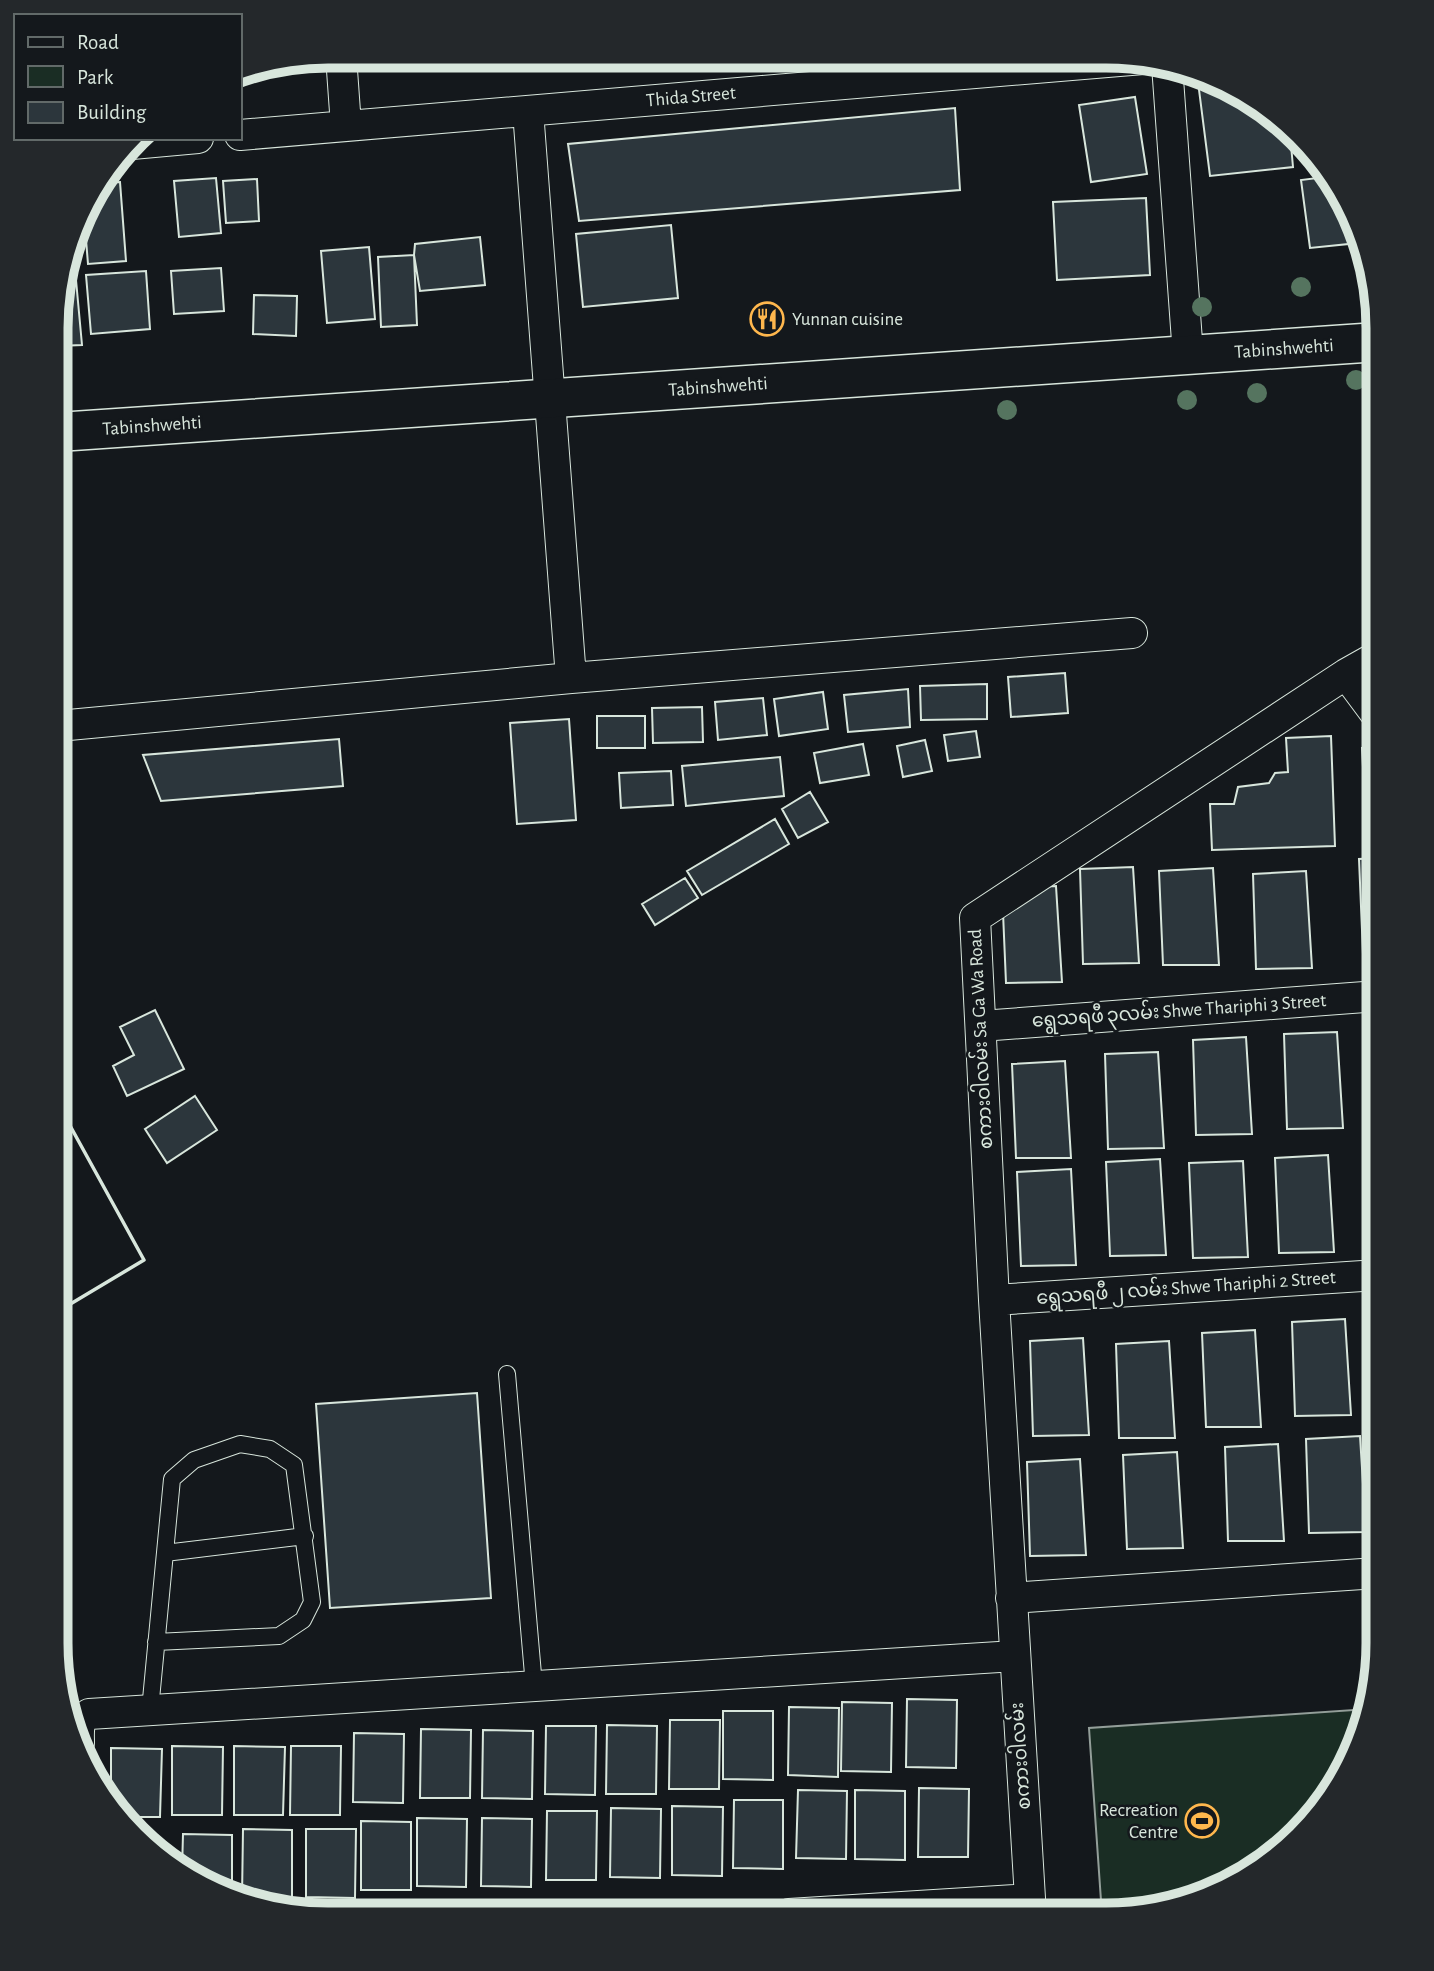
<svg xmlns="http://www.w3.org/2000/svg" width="1434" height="1971" viewBox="0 0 1434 1971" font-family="'Alegreya Sans','Noto Sans Myanmar',sans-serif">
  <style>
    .green { fill: #1a2d24; stroke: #939e99; stroke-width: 2 }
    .building { fill: #2c363c; stroke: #d8e6dc; stroke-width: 2 }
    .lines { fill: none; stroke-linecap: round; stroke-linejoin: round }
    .service-casing { stroke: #d8e6dc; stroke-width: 18 }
    .minor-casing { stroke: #d8e6dc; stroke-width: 32 }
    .secondary-casing { stroke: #d8e6dc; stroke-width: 41 }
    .service { stroke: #14181c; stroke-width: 16 }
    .minor { stroke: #14181c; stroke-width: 30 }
    .secondary { stroke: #14181c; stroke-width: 38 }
    .wall { stroke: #d8e6dc; stroke-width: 3.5 }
    .tree { fill: #55745f }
    .labels { text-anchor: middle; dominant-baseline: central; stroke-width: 5; stroke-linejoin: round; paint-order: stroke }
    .street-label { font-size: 19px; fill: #d8e6dc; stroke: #14181c }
    .poi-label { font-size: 19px; fill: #d8e6dc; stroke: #14181c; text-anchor: start }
    .rim { fill: none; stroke: #d8e6dc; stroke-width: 9 }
  </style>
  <rect width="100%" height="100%" fill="#14181c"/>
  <path class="green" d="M1368,1709L1363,1731L1332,1795L1285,1848L1226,1887L1102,1915L1089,1728Z"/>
  <path class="building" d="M1216,80L1271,112L1290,134L1293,167L1210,176L1198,82Z
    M1135,97L1147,174L1091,182L1079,105Z
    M955,108L960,190L579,221L568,144Z
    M1325,177L1350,208L1358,243L1310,248L1301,180Z
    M216,178L221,233L179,237L174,181Z
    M257,179L259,221L226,223L223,181Z
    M120,182L126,261L88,264L84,215L92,192L100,183Z
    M1146,198L1150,275L1057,280L1053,202Z
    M671,225L678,298L583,307L576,234Z
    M480,237L485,285L420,291L414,255L415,244Z
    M369,247L375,319L327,323L321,251Z
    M414,255L417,325L381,327L378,257Z
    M221,268L224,311L174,314L171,271Z
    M146,271L150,329L91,334L86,275Z
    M76,280L82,345L58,346V292L62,281Z
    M254,295L297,296L296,336L253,334Z
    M1065,673L1068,713L1011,717L1008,677Z
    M987,684V719L921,720L920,686Z
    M908,689L910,727L848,732L844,695Z
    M823,692L828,729L779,736L774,699Z
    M763,698L767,735L718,740L715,702Z
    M702,707L703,742L653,743L652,708Z
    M597,716H645V748H597Z
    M569,719L576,820L517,824L510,723Z
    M976,731L980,757L948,761L944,735Z
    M1331,736L1335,846L1212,850L1210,804H1234L1238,787L1269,783L1275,773L1288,772L1286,738Z
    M339,739L343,786L161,801L143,755Z
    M925,740L932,771L903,777L897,746Z
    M863,744L869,775L820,783L814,753Z
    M1378,747V842L1367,843L1362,748Z
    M780,757L784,796L686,806L682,766Z
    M671,771L673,805L621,808L619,773Z
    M810,792L828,822L798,838L782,809Z
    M775,819L789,844L702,895L687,871Z
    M1378,858V954H1363L1359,859Z
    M1133,867L1139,963L1083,964L1080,869Z
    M1213,868L1219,965H1163L1159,871Z
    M1306,871L1312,968L1256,969L1253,874Z
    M685,878L698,898L655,925L642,904Z
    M1056,886L1062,982L1006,983L1002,889Z
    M155,1010L184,1069L127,1096L113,1066L134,1055L120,1027Z
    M1337,1032L1343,1128L1287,1129L1284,1034Z
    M1246,1037L1252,1134L1196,1135L1193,1040Z
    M1158,1052L1164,1148L1108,1149L1105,1054Z
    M1065,1061L1071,1158H1016L1012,1064Z
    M195,1096L217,1130L167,1163L145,1129Z
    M1378,1144V1239H1374L1371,1145Z
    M1328,1155L1334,1252L1279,1253L1275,1158Z
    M1160,1159L1166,1255L1110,1256L1106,1162Z
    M1243,1161L1248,1257L1193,1258L1189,1163Z
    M1071,1169L1076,1265L1021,1266L1017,1172Z
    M1345,1319L1351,1415L1295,1416L1292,1322Z
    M1255,1330L1261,1427H1206L1202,1333Z
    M1083,1338L1089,1435L1033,1436L1030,1341Z
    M1169,1341L1175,1438H1119L1116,1344Z
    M477,1393L491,1598L330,1608L316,1404Z
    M1360,1436L1366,1532L1309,1533L1306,1439Z
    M1278,1444L1284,1541H1228L1225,1447Z
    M1177,1452L1183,1548L1127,1549L1123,1455Z
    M1080,1459L1086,1555L1030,1556L1027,1462Z
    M907,1699L957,1700L956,1768L906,1767Z
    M842,1702L892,1703L891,1772L841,1771Z
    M789,1707L839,1708L838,1777L788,1775Z
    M723,1711H773V1780L723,1779Z
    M670,1720H720L719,1789H669Z
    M607,1725L657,1726L656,1794H606Z
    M546,1726H596L595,1795L545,1794Z
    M421,1729L471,1730L470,1798H420Z
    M483,1730L533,1731L532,1799L482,1798Z
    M354,1733L404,1734L403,1803L353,1802Z
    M172,1746L223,1747L222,1815H172Z
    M234,1746L285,1747L283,1815H234Z
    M291,1746H341L340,1815H290Z
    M111,1748L162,1749L160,1817H128L111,1796Z
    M919,1788L969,1789L968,1857H918Z
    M798,1790L847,1791L846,1859L796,1858Z
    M855,1790L905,1791V1860L855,1859Z
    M734,1800H783V1869L733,1868Z
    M672,1806L723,1807L722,1876L672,1875Z
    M611,1808L661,1809L660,1878L610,1877Z
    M547,1811H597L596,1880H546Z
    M417,1818L467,1819L466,1887L417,1886Z
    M482,1818L532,1819L531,1887L481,1886Z
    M361,1821L411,1822V1890H361Z
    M243,1829L292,1830V1899L242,1898Z
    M306,1829H356L355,1898L306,1897Z
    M183,1834L232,1835V1896L224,1894L182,1870Z"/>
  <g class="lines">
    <defs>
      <path id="service" d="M507,1374L534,1686
        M165,1553L305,1536
        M150,1710L172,1479L194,1460L240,1444L270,1449L294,1465L312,1602L303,1620L279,1636L156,1642"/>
      <path id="minor" d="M341,56L346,126
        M1167,65L1188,355
        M528,111L571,678
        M240,135L1143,59
        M132,144L198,138
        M1346,674L1378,717
        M58,726L571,678L1132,633
        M981,1026L1378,996
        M994,1300L1378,1275
        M1011,1598L1377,1573
        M79,1743C79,1730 77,1721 89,1714L1015,1656
        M789,1914L1030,1899
        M1031,1915L994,1300L975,918L1346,674L1378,656"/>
      <path id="secondary" d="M58,432L1378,342"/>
    </defs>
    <use href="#service" class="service-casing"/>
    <use href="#minor" class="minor-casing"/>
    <use href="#secondary" class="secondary-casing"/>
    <use href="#service" class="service"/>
    <use href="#minor" class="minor"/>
    <use href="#secondary" class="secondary"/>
    <path class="wall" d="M57,1312L144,1260L57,1102"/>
  </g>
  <g class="tree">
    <circle cx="1301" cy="287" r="10"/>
    <circle cx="1202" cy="307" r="10"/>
    <circle cx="1356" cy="380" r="10"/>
    <circle cx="1257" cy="393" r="10"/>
    <circle cx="1187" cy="400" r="10"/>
    <circle cx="1007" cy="410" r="10"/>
  </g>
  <defs>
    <symbol id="restaurant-ring" viewBox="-11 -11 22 22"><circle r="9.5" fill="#14181c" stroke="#ffb74d" stroke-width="1.5"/><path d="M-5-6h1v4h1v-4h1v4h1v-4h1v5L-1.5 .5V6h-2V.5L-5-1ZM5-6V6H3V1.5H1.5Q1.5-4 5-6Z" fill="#ffb74d"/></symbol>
    <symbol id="stadium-ring" viewBox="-11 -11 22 22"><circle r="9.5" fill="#14181c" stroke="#ffb74d" stroke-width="1.5"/><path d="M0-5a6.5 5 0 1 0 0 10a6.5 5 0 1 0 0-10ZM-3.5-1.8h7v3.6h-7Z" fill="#ffb74d"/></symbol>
  </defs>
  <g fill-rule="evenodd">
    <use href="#restaurant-ring" x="748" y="300" width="38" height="38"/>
    <use href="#stadium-ring" x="1183" y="1802" width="38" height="38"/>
  </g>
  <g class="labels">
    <g class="street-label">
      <text transform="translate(691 97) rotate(-5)">Thida Street</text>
      <text transform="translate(1284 349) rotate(-4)">Tabinshwehti</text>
      <text transform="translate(718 387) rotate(-4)">Tabinshwehti</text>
      <text transform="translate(152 426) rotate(-4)">Tabinshwehti</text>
      <text transform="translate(1179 1011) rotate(-4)">ရွေသရဖီ ၃လမ်း Shwe Thariphi 3 Street</text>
      <text transform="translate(981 1039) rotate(-93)">စကားဝါလမ်း Sa Ga Wa Road</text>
      <text transform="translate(1186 1288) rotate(-4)">ရွေသရဖီ ၂ လမ်း Shwe Thariphi 2 Street</text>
      <text transform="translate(1021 1756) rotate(-94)">စကား၀ါလမ်း</text>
    </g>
    <g class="poi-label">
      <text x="792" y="319">Yunnan cuisine</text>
      <text x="1178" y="1810" text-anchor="end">Recreation<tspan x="1178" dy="22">Centre</tspan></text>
    </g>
  </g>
  <path d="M0 0H1434V1971H0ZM328 68H1106A260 260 0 0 1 1366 328V1643A260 260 0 0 1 1106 1903H328A260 260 0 0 1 68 1643V328A260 260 0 0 1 328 68Z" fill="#24282b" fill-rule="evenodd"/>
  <path class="rim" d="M328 68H1106A260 260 0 0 1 1366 328V1643A260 260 0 0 1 1106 1903H328A260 260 0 0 1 68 1643V328A260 260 0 0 1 328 68Z"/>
  <rect x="14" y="14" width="228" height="126" fill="#14181c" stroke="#626a69" stroke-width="2"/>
  <rect x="28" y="37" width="35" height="10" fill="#14181c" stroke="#626a69" stroke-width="2"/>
  <text x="77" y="49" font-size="21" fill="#d8e6dc">Road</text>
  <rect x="28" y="66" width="35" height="21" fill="#1a2d24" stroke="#626a69" stroke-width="2"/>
  <text x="77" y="84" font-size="21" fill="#d8e6dc">Park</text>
  <rect x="28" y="102" width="35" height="21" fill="#2c363c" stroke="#626a69" stroke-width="2"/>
  <text x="77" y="119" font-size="21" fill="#d8e6dc">Building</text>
</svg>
